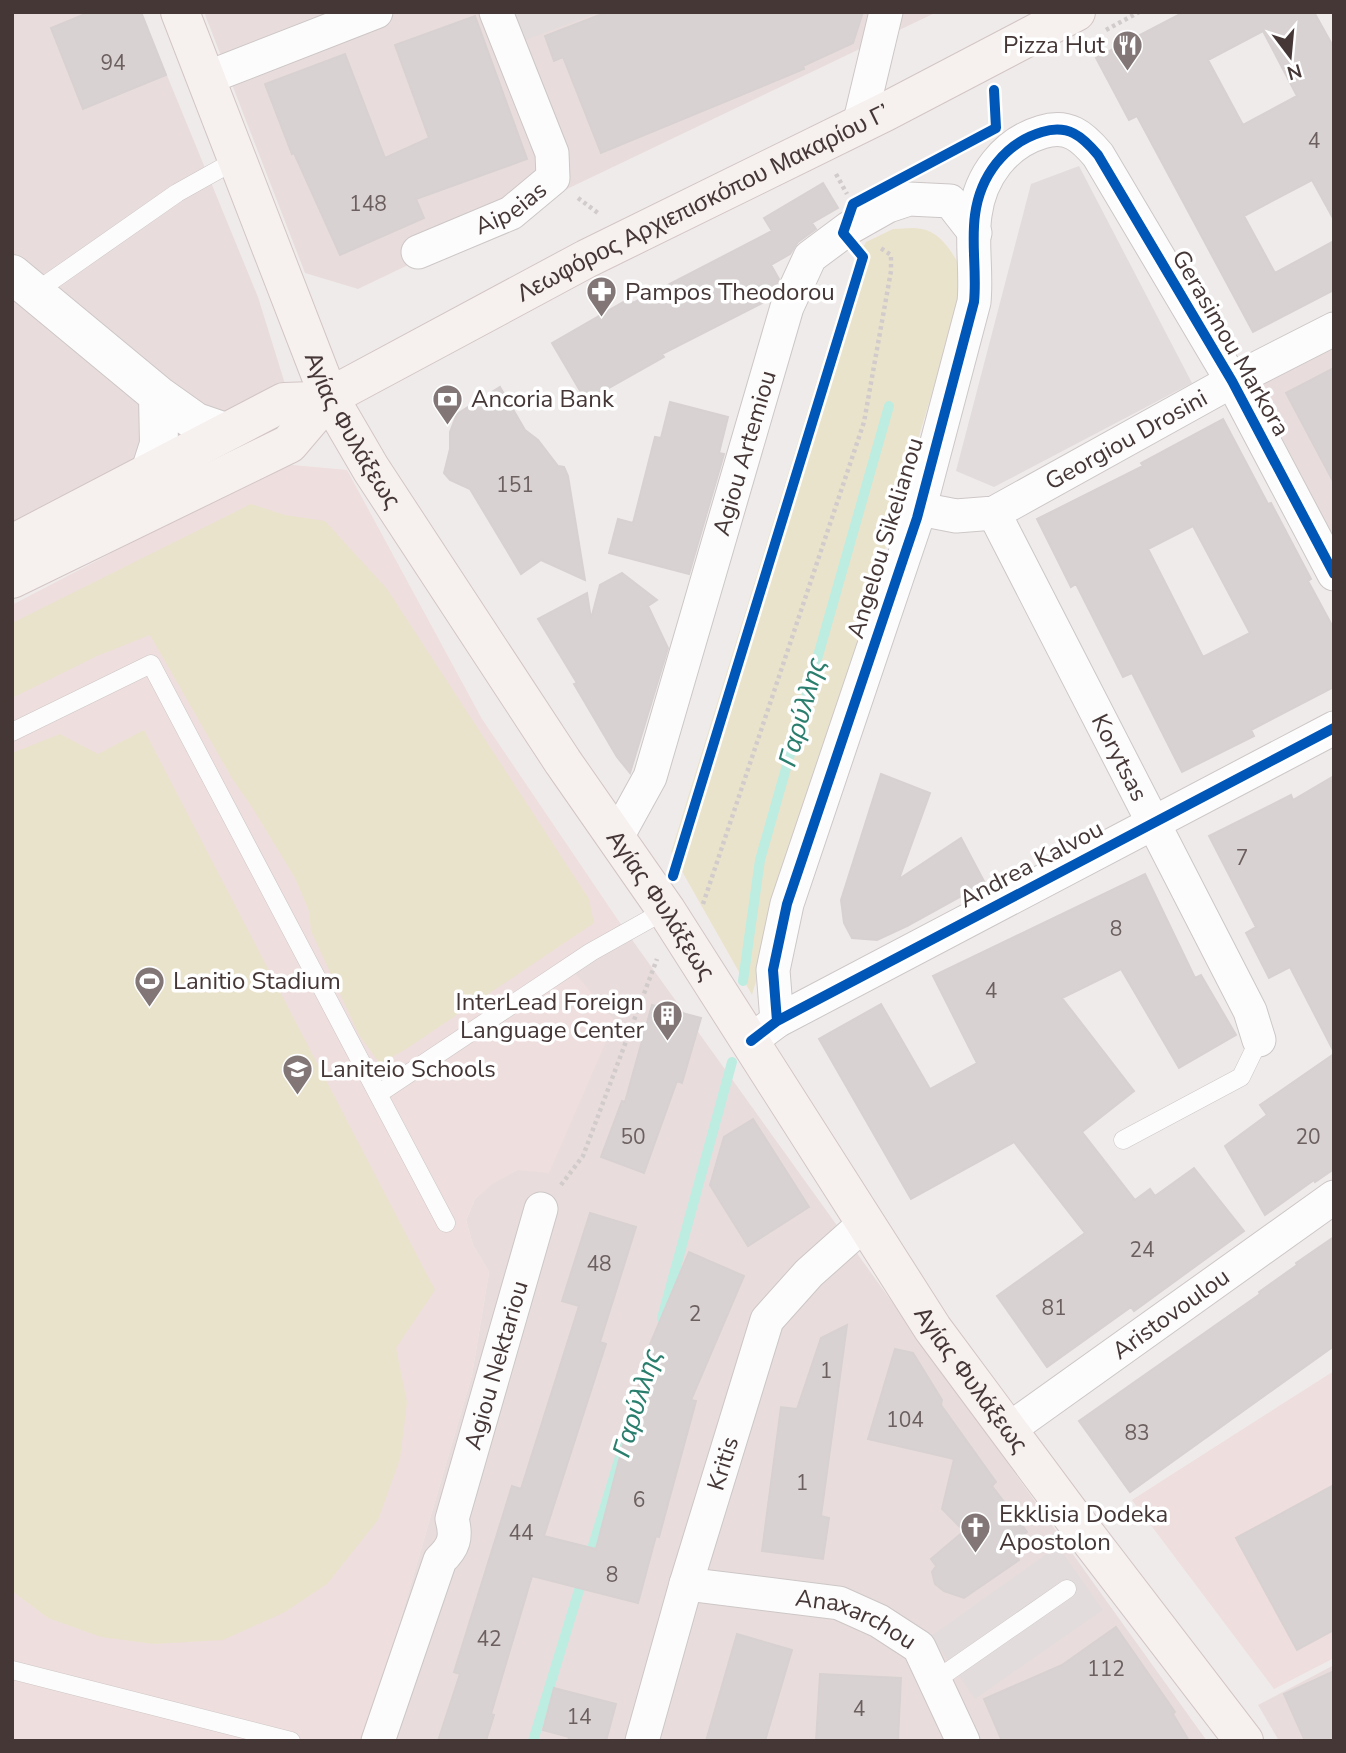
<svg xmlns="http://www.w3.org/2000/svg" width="1346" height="1753" viewBox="0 0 1346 1753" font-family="'Nunito Sans',sans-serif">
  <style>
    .residential { fill: #e8dddc }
    .education { fill: #eededd }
    .green { fill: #eae3cc }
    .parking { fill: #e2dcdc }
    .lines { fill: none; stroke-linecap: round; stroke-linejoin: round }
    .stream { stroke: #bdece1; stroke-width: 10 }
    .building { fill: #d8d2d2; stroke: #d8d1d1; stroke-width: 2; fill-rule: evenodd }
    .service-casing { stroke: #cdc7c7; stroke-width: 19 }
    .minor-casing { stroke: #cdc7c7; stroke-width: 35 }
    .tertiary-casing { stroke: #cdc7c7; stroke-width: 40 }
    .secondary-casing { stroke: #d2c6c5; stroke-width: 40 }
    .path { stroke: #d1cbcb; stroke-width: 4.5; stroke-dasharray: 3.5 3.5; stroke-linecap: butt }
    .service { stroke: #fdfcfc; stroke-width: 18 }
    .minor { stroke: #fdfcfc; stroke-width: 33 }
    .tertiary { stroke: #fdfcfc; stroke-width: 38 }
    .secondary { stroke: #f6f0ef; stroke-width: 38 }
    .cycleway-casing { stroke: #fff; stroke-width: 15 }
    .cycleway { stroke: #0057b8; stroke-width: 10 }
    .labels { text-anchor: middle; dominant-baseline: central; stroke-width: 7; stroke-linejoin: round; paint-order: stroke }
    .number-label { font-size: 21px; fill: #6c5f5f }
    .poi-label { font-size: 24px; fill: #463737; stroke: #fff; text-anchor: start }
    .street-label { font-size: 24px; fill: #463737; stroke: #fff }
    .water-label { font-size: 26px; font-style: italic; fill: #2a7e6d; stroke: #fff }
  </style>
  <rect width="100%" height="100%" fill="#f0ebeb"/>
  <path class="residential" d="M12,12H141L258,297L286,387L12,524Z
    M204,12H937L358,289L305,273Z
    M1334,348V539L1256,388Z
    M620,923L1207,1741H365L472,1375L489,1272L473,1245L466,1220L475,1199L491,1184L517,1170L569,966Z
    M1334,1665V1741H1279L1258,1705Z"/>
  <path class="education" d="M282,464L347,470L482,719L620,923L569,966L615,1021L549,1173L517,1170L492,1184L475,1199L466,1220L473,1245L489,1272L472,1375L365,1741H12V605Z
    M1334,1371V1658L1274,1689L1132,1500Z"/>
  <path class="green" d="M893,229C902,229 913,227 922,229C944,233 957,260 966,279L752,995L671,852L852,267L866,242Z
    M251,504L285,515L325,521L387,589L589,899L594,923L406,1049L380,1064L359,1035L311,931L309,911L295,878L252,807L233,780L150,635L97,656L12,698V623Z
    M144,730L435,1290L396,1348L407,1402L400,1459L378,1520L327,1584L285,1612L223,1640L153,1644L101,1637L48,1618L12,1591V753L60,734L98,754Z"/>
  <path class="parking" d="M512,12H600L523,41Z
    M1079,166L1192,383L994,487L956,471L1031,184Z
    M1058,1546L1103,1610L975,1699L931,1636Z"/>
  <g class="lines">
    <path class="stream" d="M743,981L760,860L889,406
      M662,1318L732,1062
      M589,1559L623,1447
      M533,1741L583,1577"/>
  </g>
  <path class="building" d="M90,12H141L166,75L83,109L51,28Z
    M607,12H863L853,43L803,66L804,69L601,153L563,57L554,61L545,36Z
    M1184,12H1314L1334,48V220L1312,180L1244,216L1275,273L1334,241V290L1253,332L1137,116L1129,120L1096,58ZM1263,31L1297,96L1243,125L1208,60Z
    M475,16L527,159L416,199L424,218L340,255L294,153L292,154L265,84L345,54L385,158L429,138L395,45Z
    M823,183L838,208L812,223L816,229L798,242L790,254L771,265L779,279L770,299L662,354L664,357L586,401L552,343L630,298L633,303L772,231L764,218Z
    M1334,368V483L1286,393Z
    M500,387L525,430L538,440L558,466L564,467L568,476L585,580L541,560L521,574L470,489L450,480L444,473L450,449V432L457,414Z
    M670,402L728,417L719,453L724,454L689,574L609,553L618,519L633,523L655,437L661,438Z
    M1223,419L1268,504L1271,503L1311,579L1308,581L1334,629V687L1251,730L1254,736L1182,772L1132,673L1123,677L1076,584L1071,587L1037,519L1143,466L1141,463ZM1193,526L1250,633L1203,657L1148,549Z
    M622,573L657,600L648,606L668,648L630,773L617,757L574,684L577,683L538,619L587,593L591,619L600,585Z
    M881,774L930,793L899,879L961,838L985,883L907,926L877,940L852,938L844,923L841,900Z
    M1334,776V1052L1290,967L1269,978L1246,933L1256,927L1209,836L1291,795L1293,800Z
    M1145,874L1195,978L1201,975L1236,1035L1179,1068L1121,969L1062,998L1134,1091L1082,1132L1135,1200L1150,1189L1155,1196L1194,1168L1244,1231L1134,1311L1131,1307L1047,1367L997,1296L1085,1233L1014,1142L911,1199L819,1039L881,1004L930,1089L977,1063L933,976Z
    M652,1005L701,1018L682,1083L677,1081L644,1173L601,1157L622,1101L625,1102Z
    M1334,1054V1169L1315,1182L1314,1180L1265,1215L1225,1146L1267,1115L1260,1105Z
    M753,1119L809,1207L748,1246L710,1185L724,1137Z
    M590,1213L636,1227L600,1342L606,1344L544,1536L596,1549L648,1349L689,1252L744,1276L691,1400L696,1401L659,1537L656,1536L638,1603L532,1576L491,1714L494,1715L486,1741H438L460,1674L454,1672L512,1486L521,1489L579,1306L562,1301Z
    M1334,1237V1346L1130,1492L1079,1421L1260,1294L1259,1292L1297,1265L1296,1263Z
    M847,1325L821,1516L829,1518L823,1559L762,1551L781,1407L797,1409L821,1338Z
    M895,1349L913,1353L942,1400L941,1405L996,1482L992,1486L1027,1532L1010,1546L1019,1560L964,1598L944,1591L935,1584L932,1572L936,1566L931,1559L964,1531L942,1509L954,1459L868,1439Z
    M1334,1485V1630L1297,1650L1236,1538Z
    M1116,1627L1175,1712L1173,1714L1189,1741H1002L984,1699L1062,1665Z
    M737,1634L792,1650L765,1741H706Z
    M1334,1671V1741H1305L1284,1694Z
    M820,1674L901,1678L898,1741H816Z
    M554,1688L616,1704L606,1741H568L569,1737L543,1730Z"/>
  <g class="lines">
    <defs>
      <path id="service" d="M34,293L177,193L236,160
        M12,732L151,664L446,1223
        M378,1094L591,952L666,910
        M1123,1140L1241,1077L1259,1040
        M12,1670L291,1741
        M936,1680L1067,1589"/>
      <g id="minor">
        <path d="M204,79L376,12"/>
        <path d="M859,125L886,12"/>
        <path id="s1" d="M418,252L511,213L553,178L552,153L496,12"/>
        <path id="s2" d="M920,509L956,516L994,513L1232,381L1334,329"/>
        <path id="s3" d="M994,513L1250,1011L1259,1040"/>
        <path id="s4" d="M617,837L650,777L787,307L810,257L849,228L888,206L909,199L950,201L975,233"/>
        <path d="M777,1021L773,970L787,904L917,518L974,302C977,273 971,243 975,215C980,176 1005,143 1042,132C1068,124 1082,136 1098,155L1232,381L1334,574"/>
        <path d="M761,1033L777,1021L1334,728"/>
        <path id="s5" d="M1008,1430L1334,1197"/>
        <path id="s6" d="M686,1584L839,1603L879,1621L919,1647L963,1741"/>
        <path id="s7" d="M378,1741L440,1560C454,1547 457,1537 452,1519L541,1209"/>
        <path id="s8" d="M642,1741L686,1584L767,1320L809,1273L864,1224"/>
      </g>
      <path id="tertiary" d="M12,274L158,395L196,422L225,432
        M150,472L159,444L158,395"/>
      <g id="secondary">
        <path id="s9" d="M180,12L329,397L371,469L563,762L666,910L933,1329L1080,1527L1244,1741"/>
        <path id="s10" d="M12,544L284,402L313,401L329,397L586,259L885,112L1076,12"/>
        <path d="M12,579L289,444L329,397"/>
      </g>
    </defs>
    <use href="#service" class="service-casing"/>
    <use href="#minor" class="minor-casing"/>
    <use href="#tertiary" class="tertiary-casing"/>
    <use href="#secondary" class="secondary-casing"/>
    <path class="path" d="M1106,30L1139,12
      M836,174L847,194
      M578,198L598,213
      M703,904L864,422L891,271V255L879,247
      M561,1185L583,1156L657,959"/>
    <use href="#service" class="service"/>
    <use href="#minor" class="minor"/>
    <use href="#tertiary" class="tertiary"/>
    <use href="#secondary" class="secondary"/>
    <defs>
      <path id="cycleway" d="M673,876L863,257L843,233L853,204L996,128L994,90
        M777,1021L773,970L787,904L917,518L974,302C977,273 971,243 975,215C980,176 1005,143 1042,132C1068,124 1082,136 1098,155L1232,381L1334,574
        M751,1041L777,1021L1334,728"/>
    </defs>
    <use href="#cycleway" class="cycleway-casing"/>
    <use href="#cycleway" class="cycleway"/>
  </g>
  <defs>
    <symbol id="restaurant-pin" viewBox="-11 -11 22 30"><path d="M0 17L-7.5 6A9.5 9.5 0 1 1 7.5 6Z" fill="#827676" stroke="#fff"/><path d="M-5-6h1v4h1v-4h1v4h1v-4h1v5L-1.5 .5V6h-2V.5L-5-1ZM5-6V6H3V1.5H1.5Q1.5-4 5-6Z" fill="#fff"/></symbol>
    <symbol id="pharmacy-pin" viewBox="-11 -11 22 30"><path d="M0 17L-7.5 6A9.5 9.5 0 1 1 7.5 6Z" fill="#827676" stroke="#fff"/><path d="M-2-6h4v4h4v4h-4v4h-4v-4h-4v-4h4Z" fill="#fff"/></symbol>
    <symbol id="bank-pin" viewBox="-11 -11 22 30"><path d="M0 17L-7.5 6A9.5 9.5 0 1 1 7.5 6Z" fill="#827676" stroke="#fff"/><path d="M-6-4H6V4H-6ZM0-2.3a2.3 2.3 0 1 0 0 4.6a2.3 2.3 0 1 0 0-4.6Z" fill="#fff"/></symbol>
    <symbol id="stadium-pin" viewBox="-11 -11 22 30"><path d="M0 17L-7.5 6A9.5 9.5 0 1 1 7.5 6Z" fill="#827676" stroke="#fff"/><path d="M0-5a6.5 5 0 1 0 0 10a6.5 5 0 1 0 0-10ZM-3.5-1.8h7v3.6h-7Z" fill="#fff"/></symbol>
    <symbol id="building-pin" viewBox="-11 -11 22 30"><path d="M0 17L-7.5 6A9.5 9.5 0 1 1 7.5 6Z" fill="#827676" stroke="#fff"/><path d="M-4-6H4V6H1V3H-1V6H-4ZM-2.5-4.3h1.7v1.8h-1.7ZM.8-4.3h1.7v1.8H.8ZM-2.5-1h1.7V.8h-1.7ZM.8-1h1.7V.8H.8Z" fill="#fff"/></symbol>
    <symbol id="school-pin" viewBox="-11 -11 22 30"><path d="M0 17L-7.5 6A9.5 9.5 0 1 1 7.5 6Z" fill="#827676" stroke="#fff"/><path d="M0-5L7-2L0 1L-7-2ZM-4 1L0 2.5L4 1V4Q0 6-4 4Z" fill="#fff"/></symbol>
    <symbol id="church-pin" viewBox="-11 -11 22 30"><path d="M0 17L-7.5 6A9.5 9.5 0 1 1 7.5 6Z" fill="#827676" stroke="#fff"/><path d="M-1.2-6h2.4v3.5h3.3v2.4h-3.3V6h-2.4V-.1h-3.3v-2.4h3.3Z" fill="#fff"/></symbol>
  </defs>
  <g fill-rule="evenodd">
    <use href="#restaurant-pin" x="1110" y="28" width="35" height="47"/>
    <use href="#pharmacy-pin" x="584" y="274" width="35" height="47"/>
    <use href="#bank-pin" x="430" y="382" width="35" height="47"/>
    <use href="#stadium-pin" x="132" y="964" width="35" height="47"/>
    <use href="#building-pin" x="650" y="998" width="35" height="47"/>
    <use href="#school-pin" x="280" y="1052" width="35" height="47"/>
    <use href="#church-pin" x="958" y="1510" width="35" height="47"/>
  </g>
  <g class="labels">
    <g class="number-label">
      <text x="113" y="63">94</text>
      <text x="1314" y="141">4</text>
      <text x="368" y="204">148</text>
      <text x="515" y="485">151</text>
      <text x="1242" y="858">7</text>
      <text x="1116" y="929">8</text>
      <text x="991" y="991">4</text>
      <text x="633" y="1137">50</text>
      <text x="1308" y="1137">20</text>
      <text x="1142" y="1250">24</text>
      <text x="599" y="1264">48</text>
      <text x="1054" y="1308">81</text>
      <text x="695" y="1314">2</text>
      <text x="826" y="1371">1</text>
      <text x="905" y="1420">104</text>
      <text x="1137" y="1433">83</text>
      <text x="802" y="1483">1</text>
      <text x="639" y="1500">6</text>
      <text x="521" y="1533">44</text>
      <text x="612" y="1575">8</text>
      <text x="489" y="1639">42</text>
      <text x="1106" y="1669">112</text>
      <text x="859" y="1709">4</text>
      <text x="579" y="1717">14</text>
    </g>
    <g class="poi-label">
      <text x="1105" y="45" text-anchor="end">Pizza Hut</text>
      <text x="625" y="292">Pampos Theodorou</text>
      <text x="471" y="399">Ancoria Bank</text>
      <text x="173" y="981">Lanitio Stadium</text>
      <text x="644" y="1002" text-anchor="end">InterLead Foreign<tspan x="644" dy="28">Language Center</tspan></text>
      <text x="320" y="1069">Laniteio Schools</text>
      <text x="999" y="1514">Ekklisia Dodeka<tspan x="999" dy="28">Apostolon</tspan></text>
    </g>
    <g class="street-label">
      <text stroke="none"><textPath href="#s10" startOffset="774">Λεωφόρος Αρχιεπισκόπου Μακαρίου Γ’</textPath></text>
      <text stroke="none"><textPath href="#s1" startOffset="103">Aipeias</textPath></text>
      <text transform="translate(1231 343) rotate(60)">Gerasimou Markora</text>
      <text stroke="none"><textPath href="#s9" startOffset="453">Αγίας Φυλάξεως</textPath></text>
      <text stroke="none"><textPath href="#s2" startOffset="226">Georgiou Drosini</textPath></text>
      <text stroke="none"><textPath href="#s4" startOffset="406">Agiou Artemiou</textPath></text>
      <text transform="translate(885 538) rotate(-73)">Angelou Sikelianou</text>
      <text stroke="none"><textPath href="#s3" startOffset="275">Korytsas</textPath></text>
      <text transform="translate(1031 864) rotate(-28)">Andrea Kalvou</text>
      <text stroke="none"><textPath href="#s9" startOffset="1020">Αγίας Φυλάξεως</textPath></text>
      <text stroke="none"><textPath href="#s5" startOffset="200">Aristovoulou</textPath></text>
      <text stroke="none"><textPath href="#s7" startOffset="397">Agiou Nektariou</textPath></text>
      <text stroke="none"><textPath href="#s9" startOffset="1587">Αγίας Φυλάξεως</textPath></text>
      <text stroke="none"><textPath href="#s8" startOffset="289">Kritis</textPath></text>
      <text stroke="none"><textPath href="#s6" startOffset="175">Anaxarchou</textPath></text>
    </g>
    <g class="water-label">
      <text transform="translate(802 712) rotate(-74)">Γαρύλλης</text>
      <text transform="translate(637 1403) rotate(-73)">Γαρύλλης</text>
    </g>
  </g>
  <rect width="1346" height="1753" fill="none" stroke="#463737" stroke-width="28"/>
  <g transform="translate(1290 56) rotate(164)" stroke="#ffffff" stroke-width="5" paint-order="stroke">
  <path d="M0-5L12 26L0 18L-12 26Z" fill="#463737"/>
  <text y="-10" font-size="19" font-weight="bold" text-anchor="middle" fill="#463737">N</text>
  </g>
</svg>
